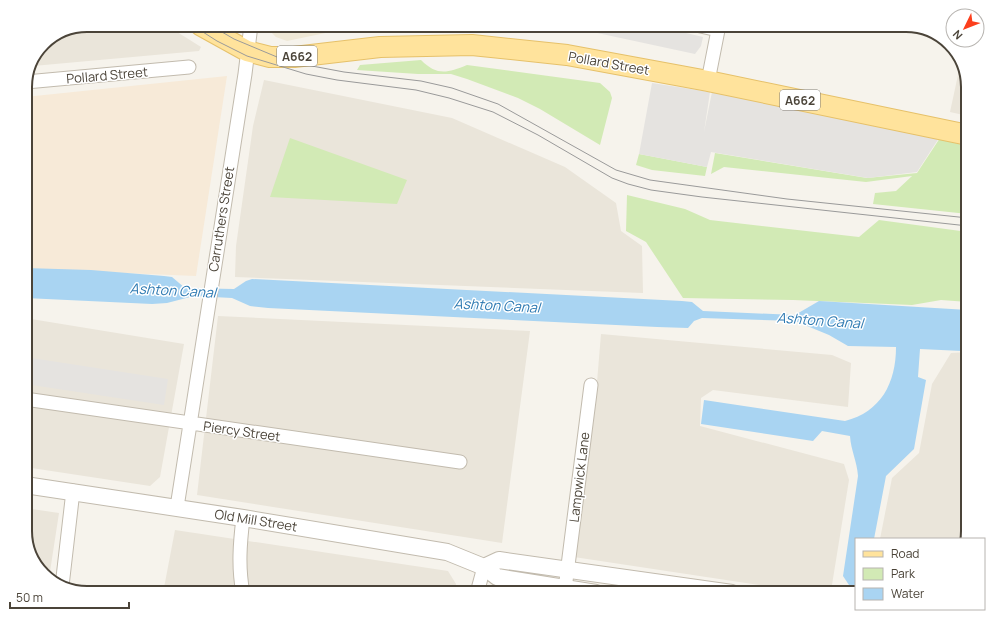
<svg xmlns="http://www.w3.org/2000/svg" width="993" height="618" viewBox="0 0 993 618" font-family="Manrope,sans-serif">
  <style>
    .residential { fill: #eae5da }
    .commercial { fill: #f7ead8 }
    .education { fill: #efe8d6 }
    .green { fill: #d2eab5 }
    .parking { fill: #e5e3e0 }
    .water { fill: #a9d4f2 }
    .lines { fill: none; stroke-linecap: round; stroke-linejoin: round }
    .minor-casing { stroke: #c2bbae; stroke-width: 15 }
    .tertiary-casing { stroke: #c2bbae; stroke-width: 18 }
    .primary-casing { stroke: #e6c16a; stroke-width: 22 }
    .minor { stroke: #fff; stroke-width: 13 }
    .tertiary { stroke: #fff; stroke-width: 16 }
    .primary { stroke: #ffe39c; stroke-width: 20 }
    .tram { stroke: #9a9a9a; stroke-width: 1 }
    .labels { text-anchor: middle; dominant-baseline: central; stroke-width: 3; stroke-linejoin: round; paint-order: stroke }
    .shield { fill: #fff; stroke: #817c74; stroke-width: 1 }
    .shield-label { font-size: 12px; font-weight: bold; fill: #4b4439 }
    .street-label { font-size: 13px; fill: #4b4439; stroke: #fff }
    .water-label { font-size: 14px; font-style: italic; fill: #2e7ab2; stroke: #fff }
    .rim { fill: none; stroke: #4b4439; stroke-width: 2 }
  </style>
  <rect width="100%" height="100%" fill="#f6f3ec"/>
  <path class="residential" d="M87,25H166L201,47L199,51L33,66L43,43Z
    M961,61L968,84V116L950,112Z
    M264,80L452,118L565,167L616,203L621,231L642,246L643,293L235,277L236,246L253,126Z
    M218,316L530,331L502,543L197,495Z
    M25,318L184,344L160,477L150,486L25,467Z
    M601,334L832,355L851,363L848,407L713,390L701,398L700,426L844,464L849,480L831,591L828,593H812L574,557L594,418Z
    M968,352V531L966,539H880L892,478L919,453L932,384L951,353Z
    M25,508L59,513L49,578L33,562L25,534Z
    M175,530L448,571L456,584L455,593H163Z
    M55,584L104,593H87Z"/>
  <path class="commercial" d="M227,76L196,276L25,269V97Z"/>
  <path class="education" d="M268,25H460L425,28L335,31L287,41L276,37L270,31Z"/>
  <path class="green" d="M421,60C437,76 447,73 467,65L600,83L610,92L612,98L600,145L540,109L518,98L467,79L451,74H418L357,70L360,65Z
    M290,138L407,180L397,204L270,197Z
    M940,138L968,145V214L873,204L875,193L896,191L912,176L866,182L724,167L711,174L715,153L867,178L917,173Z
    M639,154L707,167L705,176L652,170L636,165Z
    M627,195L685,209L710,220L859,237L879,220L968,232V302L941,300L912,305L793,300L683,298L646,242L626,231Z"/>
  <path class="parking" d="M560,25H652L703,37L701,46L695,54Z
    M652,83L710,92L704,132L713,87L939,138L917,172L868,178L711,152L707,167L639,154Z
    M25,357L168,379L164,405L25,384Z"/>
  <path class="water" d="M25,268L91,270L164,276L172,277L185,288L234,289L246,281L252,279L682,301L692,302L703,311L795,315L819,301L968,310V347L962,351L920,349L918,377L926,380L914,449L886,476L874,539H856V587L849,585L843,576L858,476C857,461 851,451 850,436L822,431L813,441L701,424L704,400L845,421C881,412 896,383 896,347L848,346L829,335L795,321L702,318L694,321L688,328L657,327L268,308L250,306L232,298L194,296L167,303L152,304L25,298Z"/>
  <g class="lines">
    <defs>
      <path id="minor" d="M696,25L718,30
        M708,81L719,25
        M26,82L189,67
        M25,399L460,462
        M177,507L245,74L251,25
        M62,586L73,491
        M565,589L591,385
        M243,593C238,567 240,543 243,518
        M477,593L484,567"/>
      <path id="tertiary" d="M25,485L243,518L447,552L484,567L497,577L596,593
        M484,567L499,560L732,593"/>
      <path id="primary" d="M200,25L247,51L270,57H294L380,47L472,45L567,55L708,81L968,135"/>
    </defs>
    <use href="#minor" class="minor-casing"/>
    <use href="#tertiary" class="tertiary-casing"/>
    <use href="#primary" class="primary-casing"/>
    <use href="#minor" class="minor"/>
    <use href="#tertiary" class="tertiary"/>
    <use href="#primary" class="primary"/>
    <path class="tram" d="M192,25L217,41L247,56L306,74L337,80L416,90L449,98L493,112L538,135L612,178L628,184L651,190L702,197L968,226
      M210,25L234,39L277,57L296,63L344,72L421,81L452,88L498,104L616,170L650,180L787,199L968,218"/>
  </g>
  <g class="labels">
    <g class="shield">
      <rect x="277" y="46" width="40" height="20" rx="3"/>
      <rect x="780" y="90" width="40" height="20" rx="3"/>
    </g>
    <g class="shield-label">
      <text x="297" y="56">A662</text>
      <text x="800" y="100">A662</text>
    </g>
    <g class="street-label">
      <text transform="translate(609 63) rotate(10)">Pollard Street</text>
      <text transform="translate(107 75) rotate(-5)">Pollard Street</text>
      <text transform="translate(221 219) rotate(-81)">Carruthers Street</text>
      <text transform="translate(242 431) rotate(8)">Piercy Street</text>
      <text transform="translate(579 477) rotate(-83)">Lampwick Lane</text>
      <text transform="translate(256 520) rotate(9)">Old Mill Street</text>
    </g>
    <g class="water-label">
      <text transform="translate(173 290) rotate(3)">Ashton Canal</text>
      <text transform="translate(497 305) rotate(3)">Ashton Canal</text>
      <text transform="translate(820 320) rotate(4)">Ashton Canal</text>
    </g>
  </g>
  <path d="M0 0H993V618H0ZM87 32H906A55 55 0 0 1 961 87V531A55 55 0 0 1 906 586H87A55 55 0 0 1 32 531V87A55 55 0 0 1 87 32Z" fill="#fff" fill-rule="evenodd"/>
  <path class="rim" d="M87 32H906A55 55 0 0 1 961 87V531A55 55 0 0 1 906 586H87A55 55 0 0 1 32 531V87A55 55 0 0 1 87 32Z"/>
  <rect x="855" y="538" width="130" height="72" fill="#ffffff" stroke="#b7b4b0"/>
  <rect x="863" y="551" width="20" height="6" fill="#ffe39c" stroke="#b7b4b0"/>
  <text x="891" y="558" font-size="12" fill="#4b4439">Road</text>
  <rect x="863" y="568" width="20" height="12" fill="#d2eab5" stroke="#b7b4b0"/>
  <text x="891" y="578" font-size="12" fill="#4b4439">Park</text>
  <rect x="863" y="588" width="20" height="12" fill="#a9d4f2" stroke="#b7b4b0"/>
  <text x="891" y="598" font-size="12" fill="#4b4439">Water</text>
  <g transform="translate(965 28) rotate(227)"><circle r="19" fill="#ffffff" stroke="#b7b4b0"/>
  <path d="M0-3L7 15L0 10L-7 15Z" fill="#fc3f1d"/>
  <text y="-6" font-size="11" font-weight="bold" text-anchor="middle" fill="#4b4439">N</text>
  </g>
  <path d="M10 602v6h119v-6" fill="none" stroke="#4b4439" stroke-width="2"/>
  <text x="16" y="602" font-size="12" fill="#4b4439" stroke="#ffffff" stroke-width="3" paint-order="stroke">50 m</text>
</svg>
